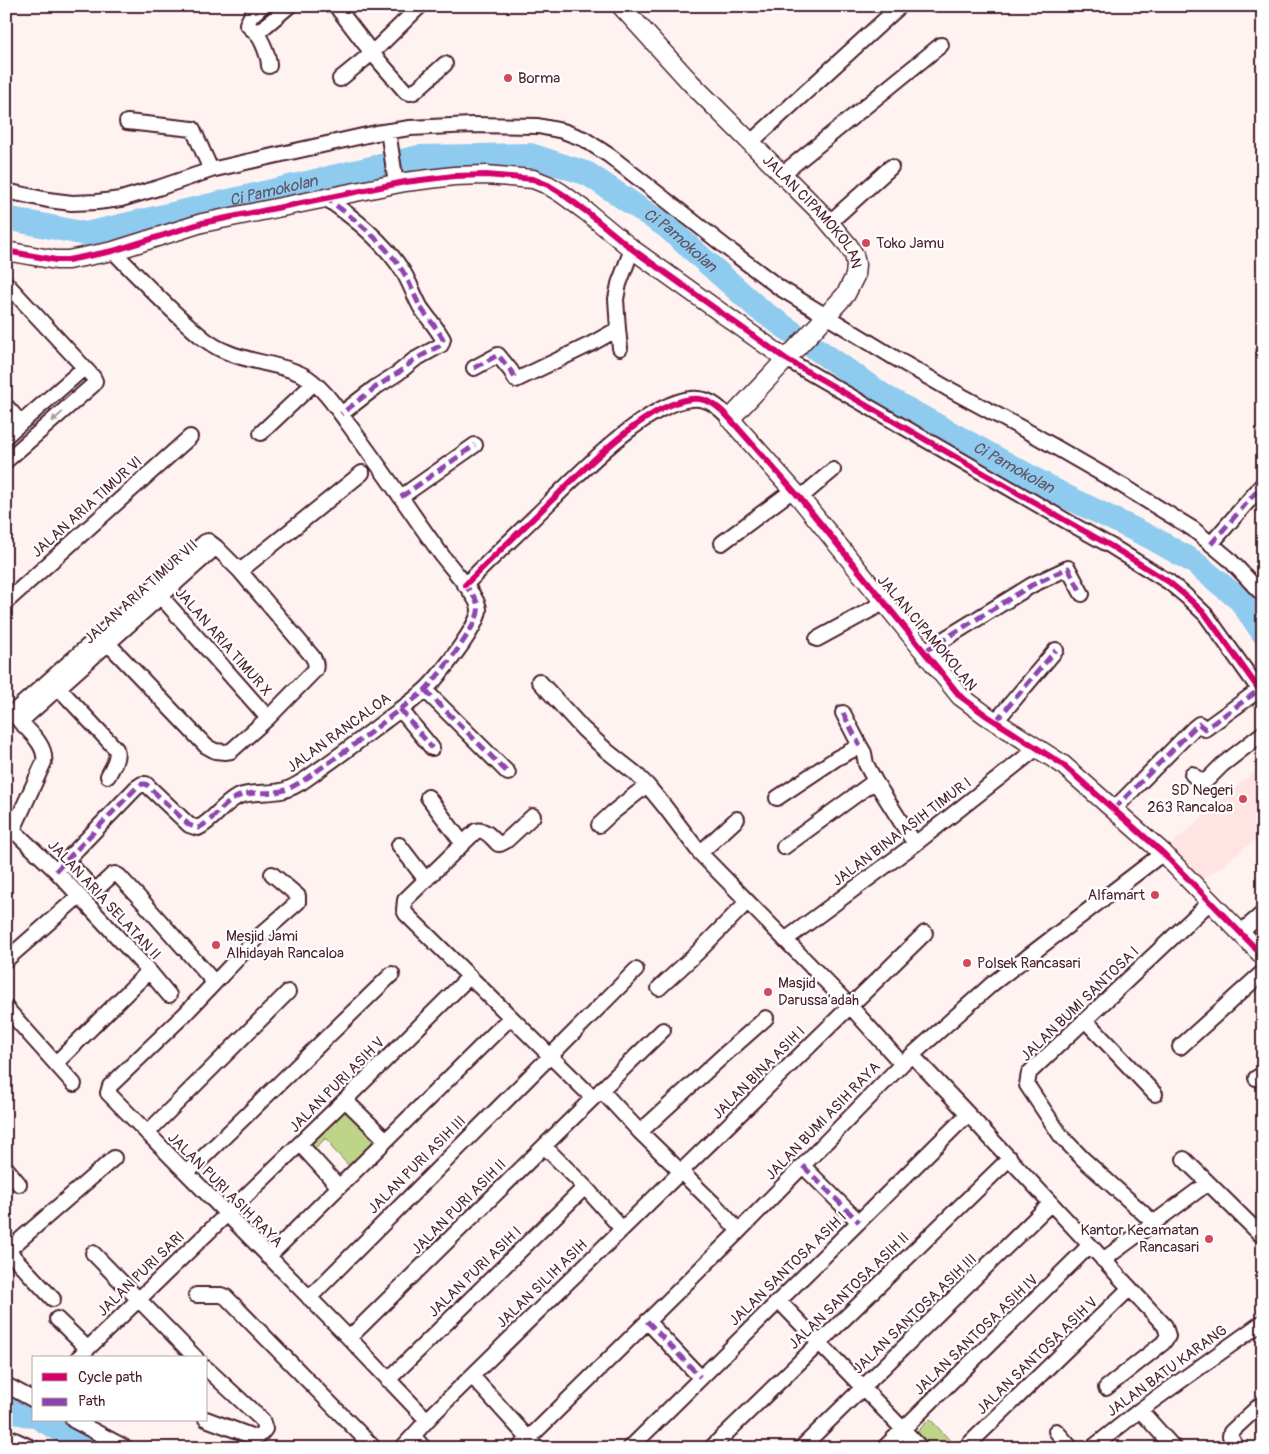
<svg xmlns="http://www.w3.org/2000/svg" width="1269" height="1454" viewBox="0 0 1269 1454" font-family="Pangolin,sans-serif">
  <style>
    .built { fill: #ffe4e3 }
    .green { fill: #bed489; stroke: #847a5a }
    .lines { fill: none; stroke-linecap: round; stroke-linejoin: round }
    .river { stroke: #8fcbef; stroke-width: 24 }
    .minor-casing { stroke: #4a1f2b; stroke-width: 18 }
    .tertiary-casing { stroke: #4a1f2b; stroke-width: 21 }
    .minor { stroke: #fff; stroke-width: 14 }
    .tertiary { stroke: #fff; stroke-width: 18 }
    .quiet { stroke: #8e44ad; stroke-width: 5; stroke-dasharray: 10 5; stroke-linecap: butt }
    .cycleway-casing { stroke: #fff; stroke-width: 9 }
    .cycleway { stroke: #d6006c; stroke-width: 6 }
    .oneway { fill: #ae9aa0 }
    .poi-dot { fill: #d1495b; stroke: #fff; stroke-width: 2 }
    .labels { text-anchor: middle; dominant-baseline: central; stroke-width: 4.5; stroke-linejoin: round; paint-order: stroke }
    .poi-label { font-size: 15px; fill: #4a1f2b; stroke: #fff; text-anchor: start }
    .street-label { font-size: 15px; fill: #4a1f2b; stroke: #fff }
    .water-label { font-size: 16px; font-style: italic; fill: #5f5366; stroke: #fff }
  </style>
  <rect width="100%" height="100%" fill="#fff3f2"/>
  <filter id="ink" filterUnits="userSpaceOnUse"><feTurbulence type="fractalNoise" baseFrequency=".02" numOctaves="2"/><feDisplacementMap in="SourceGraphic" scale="10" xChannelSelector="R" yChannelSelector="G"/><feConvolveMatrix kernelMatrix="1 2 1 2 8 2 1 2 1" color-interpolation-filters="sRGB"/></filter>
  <g filter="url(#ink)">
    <path class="built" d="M1263,764V834L1202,881L1169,846Z"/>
    <path class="green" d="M346,1103L382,1142L353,1170L332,1148L330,1142L326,1138L312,1151L304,1143Z
      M930,1419L957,1448H927L914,1435Z"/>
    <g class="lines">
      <g class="river">
        <path id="s1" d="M6,218L86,234L419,157L530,155L588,174L667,227L759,309L887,398L1065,496L1154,539L1194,562L1240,600L1263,633"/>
        <path d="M6,1410L34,1416"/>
        <path d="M42,1420L93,1448"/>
      </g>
      <defs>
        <path id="minor" d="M262,6L251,16L247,24C250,28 253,29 256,33C262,39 269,57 269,66
          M336,6L372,53L406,92L410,93L414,92L445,64
          M257,33L289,6
          M340,79L372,53L420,6
          M127,122L193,129L211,170
          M388,131L396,183
          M750,143L900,6
          M781,175L941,45
          M6,191L48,200L72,203L97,202L121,199L158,188L211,170L246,162L376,133L410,128L472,125L538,126L563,131L584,139L610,156L732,252L780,288L895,358L947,388L1036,436L1123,486L1193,529L1228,558L1263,595
          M324,197C352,216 384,242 402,270C410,282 414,296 421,308C428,318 437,328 443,339L441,345L414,360L398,373L376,387L341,414
          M829,223L891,167
          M6,283L93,377L95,381L93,385L6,461
          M618,329L620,348
          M786,359L1075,526L1111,546L1169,582L1186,596L1206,615L1263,695
          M474,368L498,355L511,371L516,380L591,344L618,329L616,299L619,284L632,249
          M6,406L21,423
          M261,433L314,383
          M6,436L84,368
          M401,497L475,445
          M800,498L833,470
          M722,543L793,490
          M1211,544L1263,484
          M240,571L362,473
          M465,585L475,575C500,550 526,526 551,501C583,470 646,404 691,399C708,397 719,407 730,419
          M156,591L268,718
          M6,602L190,437
          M817,639L885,602
          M925,651L1032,585L1068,568L1082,594
          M539,681L583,729L607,751L635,773L647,785L665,807L700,853L850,1006L902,1064
          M54,683L116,749C119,758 112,768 108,776
          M425,690L508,773
          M400,709L432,748
          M12,713L205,542L208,541L216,547L240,571L312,656C315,660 317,664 315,670L268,718L231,751L225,752L215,751L206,746L100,635
          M843,713L860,746
          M996,721L1056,650
          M20,722L216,547
          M1192,774C1196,778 1200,782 1206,781L1222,765L1263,733
          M428,797L463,844
          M777,798L837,758L860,746L864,753L866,764L875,781L915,844
          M1114,809L1194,728L1199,724L1205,729L1259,690
          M533,816L506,841L500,844H498C492,838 485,828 476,831L405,900L404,910L406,914L593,1098L663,1030
          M599,825L612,813L647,785
          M13,830L56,871L149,971L169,995
          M7,835L13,830L44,762C47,744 26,729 15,716
          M399,845L426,880
          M784,847L875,781
          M700,853L737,819
          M67,861L94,890H96L112,875L115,874L119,876L144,903L214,982
          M56,871L136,788L142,784H146L149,787L189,825L198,828C213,821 222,805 237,797C252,790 269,795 285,790C298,786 309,777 320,769C342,754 364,737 385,721C398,711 412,702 424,691C437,679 480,625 479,609C478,596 449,566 441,554C429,538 418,522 407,506C388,479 369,452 349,425C337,409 325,390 308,378C286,364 251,363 227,352C211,346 199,335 187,324C161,301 137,276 113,251
          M272,874L298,896V902L257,938L185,1014L110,1086L108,1093L349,1338L427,1420
          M1240,933L1263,913
          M785,940L915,844L1037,748
          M6,960L79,896
          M659,988L697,953L747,902
          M6,1008L74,1084
          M1085,1020L1155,1094
          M1180,1047L1263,972
          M912,1055L968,1114L1165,1326L1168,1336L1163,1343L1106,1388
          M56,1063L149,971
          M1256,1078L1263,1074
          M601,1090L640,1132L714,1204L739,1231
          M345,1100L386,1140
          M640,1132L724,1055L766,1018
          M147,1133L288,992
          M300,1144L339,1187
          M544,1146L585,1187L622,1229
          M1184,1159L1263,1237
          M803,1166L859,1222
          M6,1168L19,1184
          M187,1173L392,974
          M1153,1222L1083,1159L1061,1136L1027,1085L1029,1073L1210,902
          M8,1251L53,1299
          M6,1252L114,1158
          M93,1253L196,1358
          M268,1257L510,1018
          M1103,1260L1208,1183
          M196,1295H221L226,1297L374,1448
          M309,1298L636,970
          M779,1301L921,1448
          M57,1319L87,1348
          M647,1321L700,1377
          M349,1338L593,1098
          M78,1358L345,1100L469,977
          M206,1368L262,1420L265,1429L260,1435L254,1437L206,1419
          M472,1376L537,1448
          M388,1380L585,1187
          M6,1385L34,1400
          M1140,1410L1174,1448
          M73,1420L126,1448
          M1056,1431L1071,1448
          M6,1436L32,1448
          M413,1436L424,1448
          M1236,1446L1230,1436L1231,1432L1261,1404
          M402,1448L432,1415L925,933
          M519,1448L739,1231L902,1064L992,984L1163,853
          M630,1448L968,1114
          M711,1448L1010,1158
          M801,1448L1051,1203
          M884,1448L1090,1245
          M965,1448L1130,1288
          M1092,1448L1140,1410L1263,1322"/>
        <g id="tertiary">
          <path id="s2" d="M621,6L691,83L821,213L848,245L854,255L856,264L855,276L846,294L819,324L730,419L800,498L960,696L987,716L1062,764L1163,853L1263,956"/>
          <path d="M6,251L56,260H68L113,251L202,223L405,182L454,176L486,175L533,179L548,185L561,193L587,212L632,249L786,359"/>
        </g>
      </defs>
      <use href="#minor" class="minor-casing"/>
      <use href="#tertiary" class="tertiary-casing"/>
      <use href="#minor" class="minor"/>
      <use href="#tertiary" class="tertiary"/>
      <path class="quiet" d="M324,197C352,216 384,242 402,270C410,282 414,296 421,308C428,318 437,328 443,339L441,345L414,360L398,373L376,387L341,414
        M474,368L498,355L511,371L516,380
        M401,497L475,445
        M1211,544L1263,484
        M925,651L1032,585L1068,568L1082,594
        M425,690L508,773
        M400,709L432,748
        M843,713L860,746
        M996,721L1056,650
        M1114,809L1194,728L1199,724L1205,729L1259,690
        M56,871L136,788L142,784H146L149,787L189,825L198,828C213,821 222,805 237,797C252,790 270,795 285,790C298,785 310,776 321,768C343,753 365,737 386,720C398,710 413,701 425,690C438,677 476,628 478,612C480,601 471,593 465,585
        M803,1166L859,1222
        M647,1321L700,1377"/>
      <defs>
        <path id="cycleway" d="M6,251L56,260H68L113,251L202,223L405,182L454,176L486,175L533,179L548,185L561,193L587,212L632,249L786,359L1075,526L1111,546L1169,582L1186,596L1206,615L1263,695
          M465,585L475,575C500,550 526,526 551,501C583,470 646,404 691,399C708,397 719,407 730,419L800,498L960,696L987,716L1062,764L1163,853L1263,956"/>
      </defs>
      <use href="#cycleway" class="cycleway-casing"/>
      <use href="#cycleway" class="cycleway"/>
    </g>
    <defs><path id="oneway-solid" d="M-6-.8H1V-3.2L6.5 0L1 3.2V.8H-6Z" transform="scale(1.25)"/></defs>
    <use class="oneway" href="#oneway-solid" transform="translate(57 417) rotate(139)"/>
  </g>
  <g class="poi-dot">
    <circle cx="508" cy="78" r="5"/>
    <circle cx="866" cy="243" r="5"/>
    <circle cx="1243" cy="799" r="5"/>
    <circle cx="1155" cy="895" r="5"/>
    <circle cx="216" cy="945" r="5"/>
    <circle cx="967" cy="963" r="5"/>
    <circle cx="768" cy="992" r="5"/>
    <circle cx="1209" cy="1239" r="5"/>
  </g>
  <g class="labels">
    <g class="poi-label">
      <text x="518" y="78">Borma</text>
      <text x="876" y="243">Toko Jamu</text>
      <text x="1233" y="790" text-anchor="end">SD Negeri<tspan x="1233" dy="17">263 Rancaloa</tspan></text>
      <text x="1145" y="895" text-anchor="end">Alfamart</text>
      <text x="226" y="936">Mesjid Jami<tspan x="226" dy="17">Alhidayah Rancaloa</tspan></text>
      <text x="977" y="963">Polsek Rancasari</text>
      <text x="778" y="983">Masjid<tspan x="778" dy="17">Darussa'adah</tspan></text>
      <text x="1199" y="1230" text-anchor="end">Kantor Kecamatan<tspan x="1199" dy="17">Rancasari</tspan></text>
    </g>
    <g class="street-label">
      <text stroke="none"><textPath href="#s2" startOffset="282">JALAN CIPAMOKOLAN</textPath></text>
      <text transform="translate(87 507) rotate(-42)">JALAN ARIA TIMUR VI</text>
      <text transform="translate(141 592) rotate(-42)">JALAN ARIA TIMUR VII</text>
      <text transform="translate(927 633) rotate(50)">JALAN CIPAMOKOLAN</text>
      <text transform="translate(223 642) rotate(49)">JALAN ARIA TIMUR X</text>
      <text transform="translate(339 733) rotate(-36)">JALAN RANCALOA</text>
      <text transform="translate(902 832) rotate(-37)">JALAN BINA ASIH TIMUR I</text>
      <text transform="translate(104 900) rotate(47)">JALAN ARIA SELATAN II</text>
      <text transform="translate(1080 1004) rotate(-44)">JALAN BUMI SANTOSA I</text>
      <text transform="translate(759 1073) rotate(-45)">JALAN BINA ASIH I</text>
      <text transform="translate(337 1085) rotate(-45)">JALAN PURI ASIH V</text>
      <text transform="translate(823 1121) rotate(-46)">JALAN BUMI ASIH RAYA</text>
      <text transform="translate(417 1165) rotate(-45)">JALAN PURI ASIH III</text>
      <text transform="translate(225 1190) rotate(45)">JALAN PURI ASIH RAYA</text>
      <text transform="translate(459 1207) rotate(-45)">JALAN PURI ASIH II</text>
      <text transform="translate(788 1269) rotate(-44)">JALAN SANTOSA ASIH I</text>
      <text transform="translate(475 1272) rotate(-44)">JALAN PURI ASIH I</text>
      <text transform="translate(141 1274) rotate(-44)">JALAN PURI SARI</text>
      <text transform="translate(542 1284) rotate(-44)">JALAN SILIH ASIH</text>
      <text transform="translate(849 1291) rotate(-44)">JALAN SANTOSA ASIH II</text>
      <text transform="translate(915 1314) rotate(-44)">JALAN SANTOSA ASIH III</text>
      <text transform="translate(976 1335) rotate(-44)">JALAN SANTOSA ASIH IV</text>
      <text transform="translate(1037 1356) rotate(-44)">JALAN SANTOSA ASIH V</text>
      <text transform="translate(1167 1371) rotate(-36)">JALAN BATU KARANG</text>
    </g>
    <g class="water-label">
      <text stroke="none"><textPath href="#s1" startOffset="274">Ci Pamokolan</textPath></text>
      <text stroke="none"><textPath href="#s1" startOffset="709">Ci Pamokolan</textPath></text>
      <text stroke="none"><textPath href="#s1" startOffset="1114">Ci Pamokolan</textPath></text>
    </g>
  </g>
  <rect width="1269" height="1454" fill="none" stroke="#fff" stroke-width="25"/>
  <rect x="12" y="12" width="1244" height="1429" fill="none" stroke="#4a1f2b" stroke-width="2" filter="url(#ink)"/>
  <rect x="32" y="1356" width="175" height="65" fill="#ffffff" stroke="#b7a5aa"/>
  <rect x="42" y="1373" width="25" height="8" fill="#d6006c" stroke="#b7a5aa"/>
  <text x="78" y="1382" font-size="15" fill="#4a1f2b">Cycle path</text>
  <rect x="42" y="1398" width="25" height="8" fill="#8e44ad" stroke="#b7a5aa"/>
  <text x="78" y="1406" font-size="15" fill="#4a1f2b">Path</text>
</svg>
